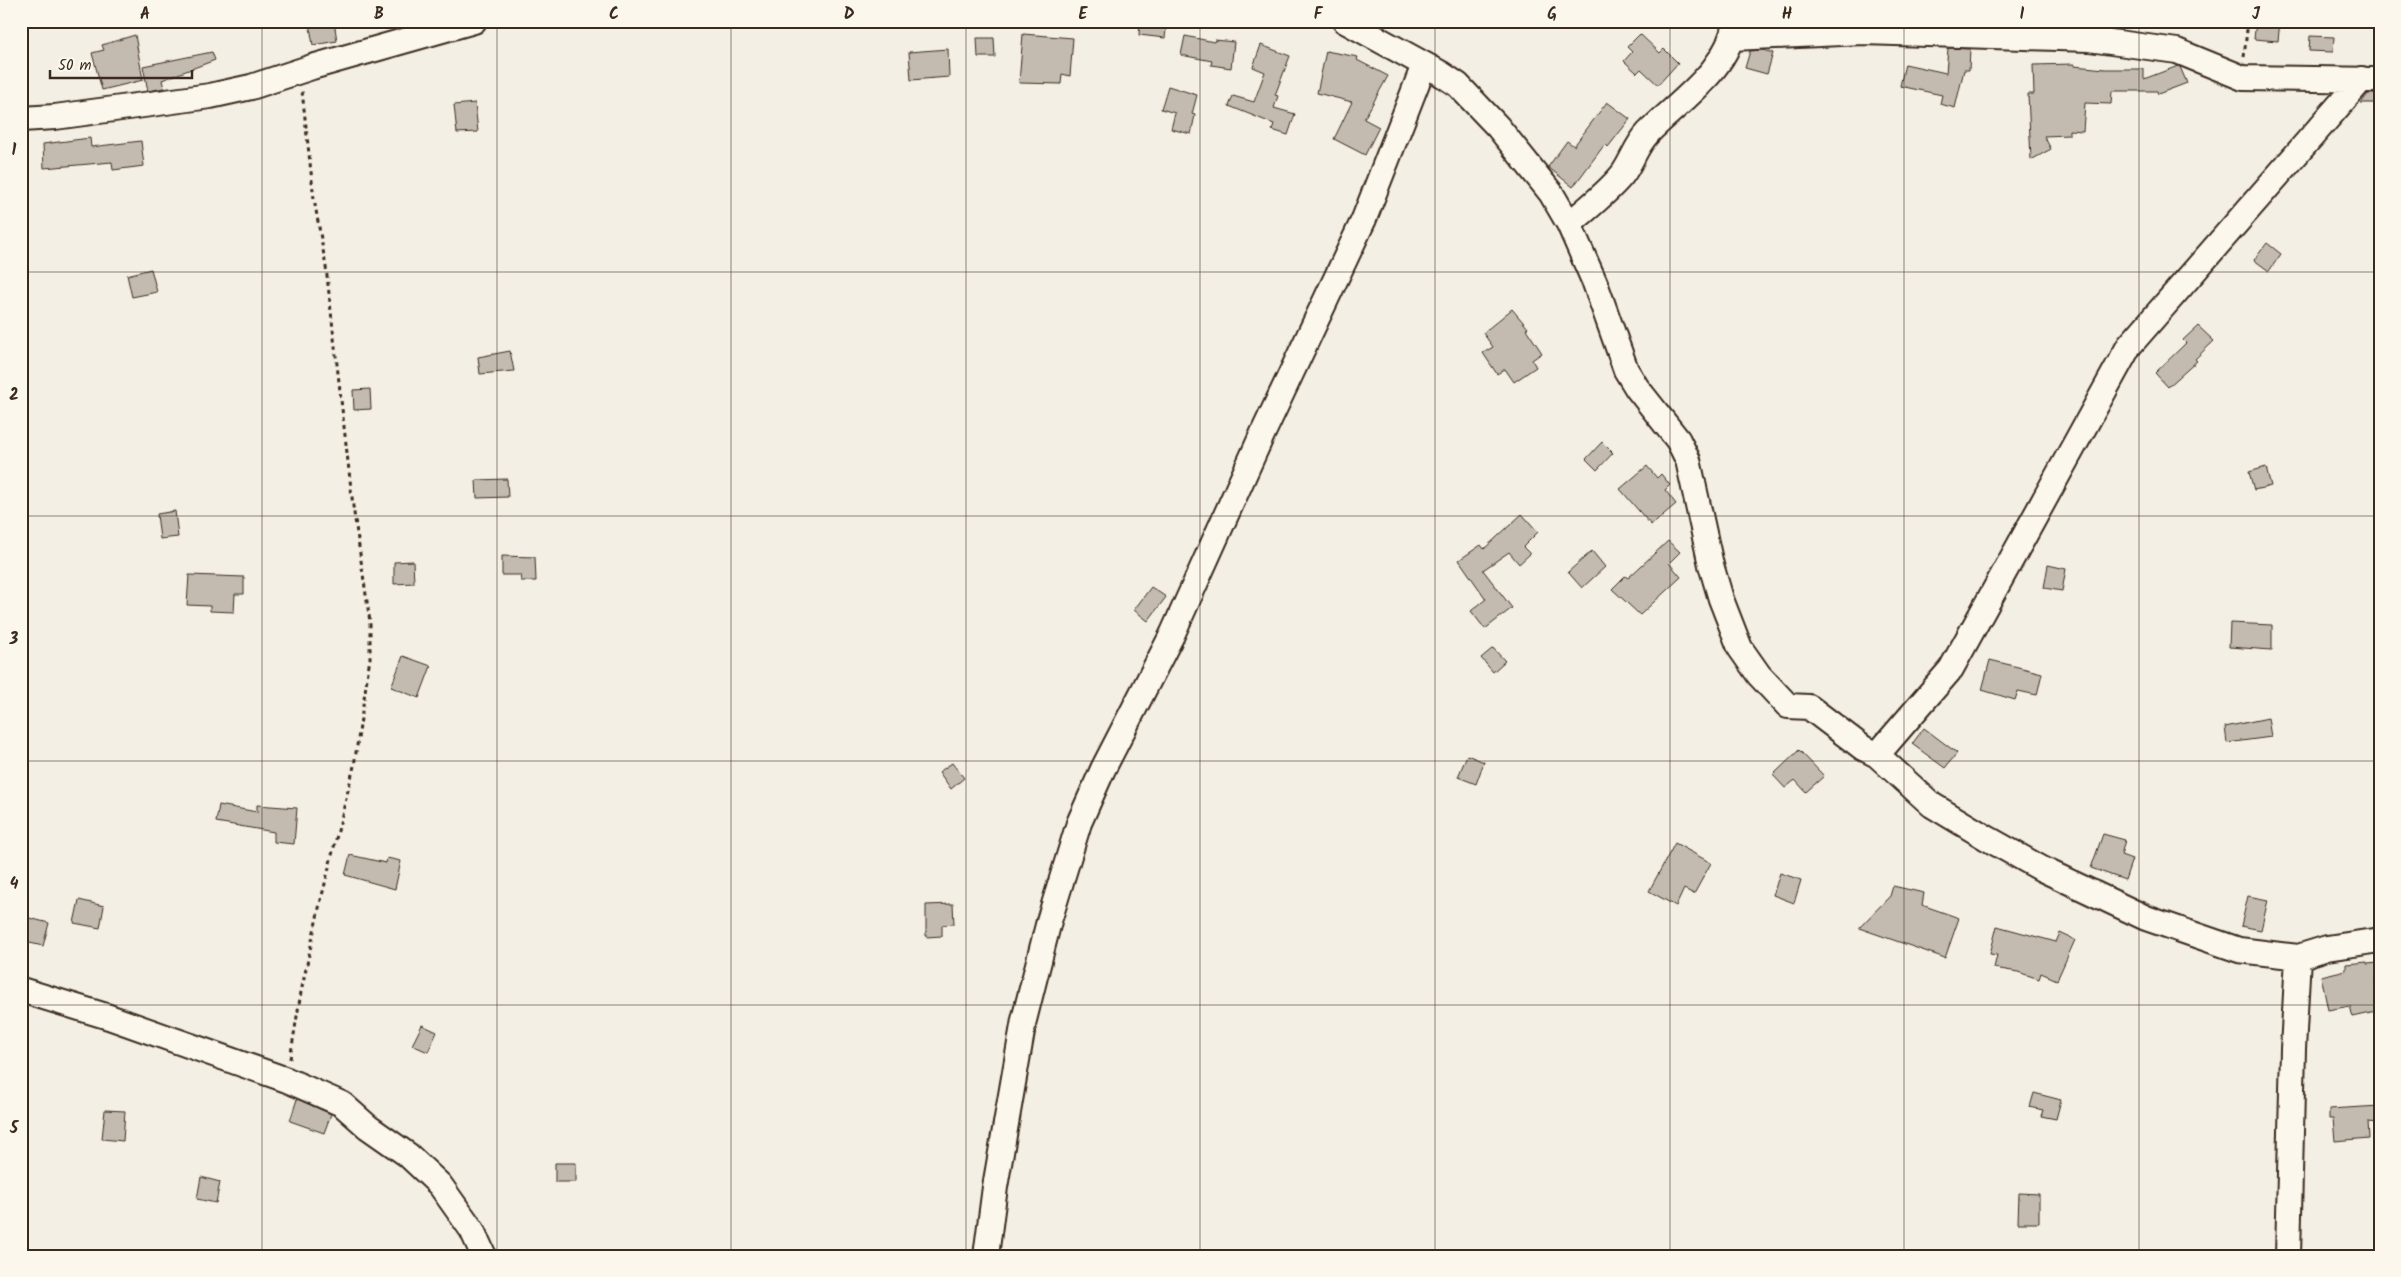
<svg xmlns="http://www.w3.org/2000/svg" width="2401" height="1277" viewBox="0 0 2401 1277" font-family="Kalam,sans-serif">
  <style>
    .building { fill: #c3bbb0; stroke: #3b2a1e }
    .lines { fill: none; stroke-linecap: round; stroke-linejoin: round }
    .minor-casing { stroke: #3b2a1e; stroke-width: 28 }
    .path { stroke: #3b2a1e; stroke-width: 3; stroke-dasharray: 4 4; stroke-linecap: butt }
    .minor { stroke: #fbf7ec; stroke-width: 24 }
    .grid { fill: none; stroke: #3b2a1e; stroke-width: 1; stroke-opacity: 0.55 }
    .neatline { fill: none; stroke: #3b2a1e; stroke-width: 2 }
    .grid-label { font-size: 16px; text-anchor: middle; font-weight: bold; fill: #3b2a1e }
  </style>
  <rect width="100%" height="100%" fill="#f3efe4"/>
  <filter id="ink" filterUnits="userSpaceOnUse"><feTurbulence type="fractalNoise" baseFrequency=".02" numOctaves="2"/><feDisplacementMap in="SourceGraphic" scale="10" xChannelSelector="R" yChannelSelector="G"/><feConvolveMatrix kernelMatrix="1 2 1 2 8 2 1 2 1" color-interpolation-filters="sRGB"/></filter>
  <g filter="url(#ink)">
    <path class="building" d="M309,21H334L337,41L313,45Z
      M1140,21H1167L1165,38L1139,35Z
      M2256,21H2280L2278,41L2254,39Z
      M1023,34L1073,38L1070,76L1062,74L1061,84L1019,83Z
      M1640,34L1660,53L1664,49L1678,63L1658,85L1641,69L1637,73L1624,61L1632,52L1627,47Z
      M135,35L143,80L102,90L92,53L104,50L102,45Z
      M1185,36L1214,42L1215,40L1234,42L1231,68L1211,65L1212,61L1181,55Z
      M2310,36L2334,37L2333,52L2309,51Z
      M977,38H994L995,57H978Z
      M1261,45L1290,56L1275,95L1278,96L1274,108L1295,114L1288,135L1272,130L1274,124L1229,106L1233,96L1254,102L1265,72L1253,67Z
      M1948,48L1970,49L1969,70H1964L1955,108L1940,104L1942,95L1900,86L1905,64L1946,73Z
      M948,49L949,77L911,80L909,52Z
      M1763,50L1773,53L1767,74L1745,68L1750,51Z
      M1326,51L1358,57L1357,60L1388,76L1364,119L1379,127L1365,155L1334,139L1352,102L1317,93Z
      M212,52L215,60L162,80L164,88L148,91L143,66Z
      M2074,64V66L2105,69H2144V79L2178,66L2180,67L2187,83L2158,94L2157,91H2112L2111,104L2085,103L2083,131L2069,130V135L2044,136L2051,149L2031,160L2028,94H2034L2033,65Z
      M1168,86L1197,95L1192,114L1195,115L1191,134L1171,129L1175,113L1161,109Z
      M2368,94H2380V103H2361Z
      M1607,102L1630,119L1608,147L1605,144L1573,187L1548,167L1567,141L1574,146Z
      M475,103L478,132L457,133L454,105Z
      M90,138L91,147L141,141L144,166L113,170L112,162L44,168L43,144Z
      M2267,243L2281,254L2269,271L2254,260Z
      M151,269L157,292L132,297L127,275Z
      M1512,309L1528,328L1526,329L1542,353L1532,360L1536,367L1514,382L1505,369L1497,374L1483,353L1493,347L1483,333Z
      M2198,326L2214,341L2195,359L2197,361L2168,387L2155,373L2186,343L2183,340Z
      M510,351L514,371L480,374L478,357Z
      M370,389L371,409L354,410L353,390Z
      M1602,442L1613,453L1597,470L1586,459Z
      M1647,466L1657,478L1661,474L1670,485L1665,490L1676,504L1651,525L1620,489Z
      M2266,467L2271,486L2254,490L2249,472Z
      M507,479L508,497L477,498L476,480Z
      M175,511L178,537L160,539L157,514Z
      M1522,514L1538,532L1523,547L1530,554L1519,564L1509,552L1483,570L1512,608L1485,629L1471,611L1486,599L1459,560L1481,545L1484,549Z
      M1668,541L1680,552L1669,563L1681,577L1640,615L1612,589L1625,576L1628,578Z
      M1592,551L1605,567L1582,588L1568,572Z
      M502,556L535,557L536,581H521L520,575H502Z
      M413,561L414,583L394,584V562Z
      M2048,565L2066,569L2062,591L2044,588Z
      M189,575L244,577V594H235L234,612L210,611V606L187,605Z
      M1151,587L1166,597L1148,621L1134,610Z
      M2230,623L2272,625V650L2229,647Z
      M1493,648L1505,661L1493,672L1481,658Z
      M403,656L431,666L419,698L391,687Z
      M1990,660L2042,673L2037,695L2018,691L2015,700L1982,690Z
      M2268,718L2271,737L2227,743L2225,727Z
      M1924,728L1957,753L1945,768L1912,744Z
      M1799,750L1824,776L1806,792L1795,780L1785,788L1773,775Z
      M1467,755L1484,762L1476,784L1458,777Z
      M952,763L964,778L951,789L939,772Z
      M219,805L257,812V805L297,808L294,844L274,842V832L216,822Z
      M2103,834L2125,840L2121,855L2132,859L2125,880L2091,868Z
      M1675,843L1711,863L1694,894L1684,889L1676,906L1649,891Z
      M350,855L386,863L387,858L401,861L395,889L345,875Z
      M1780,873L1801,880L1794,903L1773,895Z
      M1893,886L1924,893L1922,905L1959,918L1945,958L1859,928L1890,896Z
      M2248,896L2268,900L2261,930L2241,926Z
      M79,900L104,906L100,928L74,923Z
      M953,904L954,924L942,925V936L926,937V905Z
      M21,916L49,923L43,946L21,941Z
      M1997,926L2056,942L2060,933L2075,940L2057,980L2041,973L2039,979L2018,972L1994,968L1997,955L1990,954Z
      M2367,962V964L2380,963V981H2375L2380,1011L2353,1017L2350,1006L2328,1010L2321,976L2346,970V964Z
      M422,1025L437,1032L428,1052L412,1045Z
      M2034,1093L2061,1100L2056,1119L2041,1116L2043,1110L2030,1107Z
      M297,1099L331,1114L324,1133L290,1121Z
      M2380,1106V1123L2368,1122L2369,1138L2335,1141L2333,1119H2329V1109Z
      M105,1110L125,1111L123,1141L102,1139Z
      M555,1163H576V1182H555Z
      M201,1177L220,1182L216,1203L197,1199Z
      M2019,1193L2039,1194V1223H2018Z"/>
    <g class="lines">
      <defs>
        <path id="minor" d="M1345,21L1440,73L1458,85L1498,127L1551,193L1569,224L1595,283L1626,370L1637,388L1678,440L1688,460L1711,565L1721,599L1740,648L1759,675L1788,706L1809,707L1863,748L1877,755L1932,805L1985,837L2042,869L2146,918L2239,950L2298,957L2327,948L2380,940
          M1732,38L1863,32L2089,39L2177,51L2243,78L2380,80
          M21,119L55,117L210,96L251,87L312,67L474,21
          M1569,224C1587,209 1607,193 1622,175C1632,162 1635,147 1648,133C1679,101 1730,69 1735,21
          M1877,755L1951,669L2129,346L2362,79
          M21,990L109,1017L287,1080L342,1104L368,1127L408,1155L440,1185L472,1230L484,1256
          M986,1256L995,1187L1024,1020L1049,921L1079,823L1103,769L1172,635L1262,435L1364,219L1424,65
          M2288,1256L2293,1049L2298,957"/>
      </defs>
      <use href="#minor" class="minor-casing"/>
      <path class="path" d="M2244,57L2248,21
        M290,1059L301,992L319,908L354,766L370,658V622L353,506L326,267L314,199L302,91"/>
      <use href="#minor" class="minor"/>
    </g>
  </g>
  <path class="grid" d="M262,21V1256M497,21V1256M731,21V1256M966,21V1256M1200,21V1256M1435,21V1256M1670,21V1256M1904,21V1256M2139,21V1256M21,272H2380M21,516H2380M21,761H2380M21,1005H2380"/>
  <rect width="2401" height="1277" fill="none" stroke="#fbf7ec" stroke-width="55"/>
  <path d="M50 70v8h142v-8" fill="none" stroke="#3b2a1e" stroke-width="2.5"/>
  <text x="58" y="70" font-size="15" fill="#3b2a1e" stroke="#fbf7ec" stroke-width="4" paint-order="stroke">50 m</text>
  <rect x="28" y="28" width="2346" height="1222" class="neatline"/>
  <g class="grid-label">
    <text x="145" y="19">A</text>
    <text x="379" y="19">B</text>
    <text x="614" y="19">C</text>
    <text x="849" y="19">D</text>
    <text x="1083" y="19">E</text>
    <text x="1318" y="19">F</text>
    <text x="1552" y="19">G</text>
    <text x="1787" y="19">H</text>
    <text x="2022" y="19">I</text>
    <text x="2256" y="19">J</text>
    <text x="14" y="155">1</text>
    <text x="14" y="400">2</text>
    <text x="14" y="644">3</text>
    <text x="14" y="889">4</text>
    <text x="14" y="1133">5</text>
  </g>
</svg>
